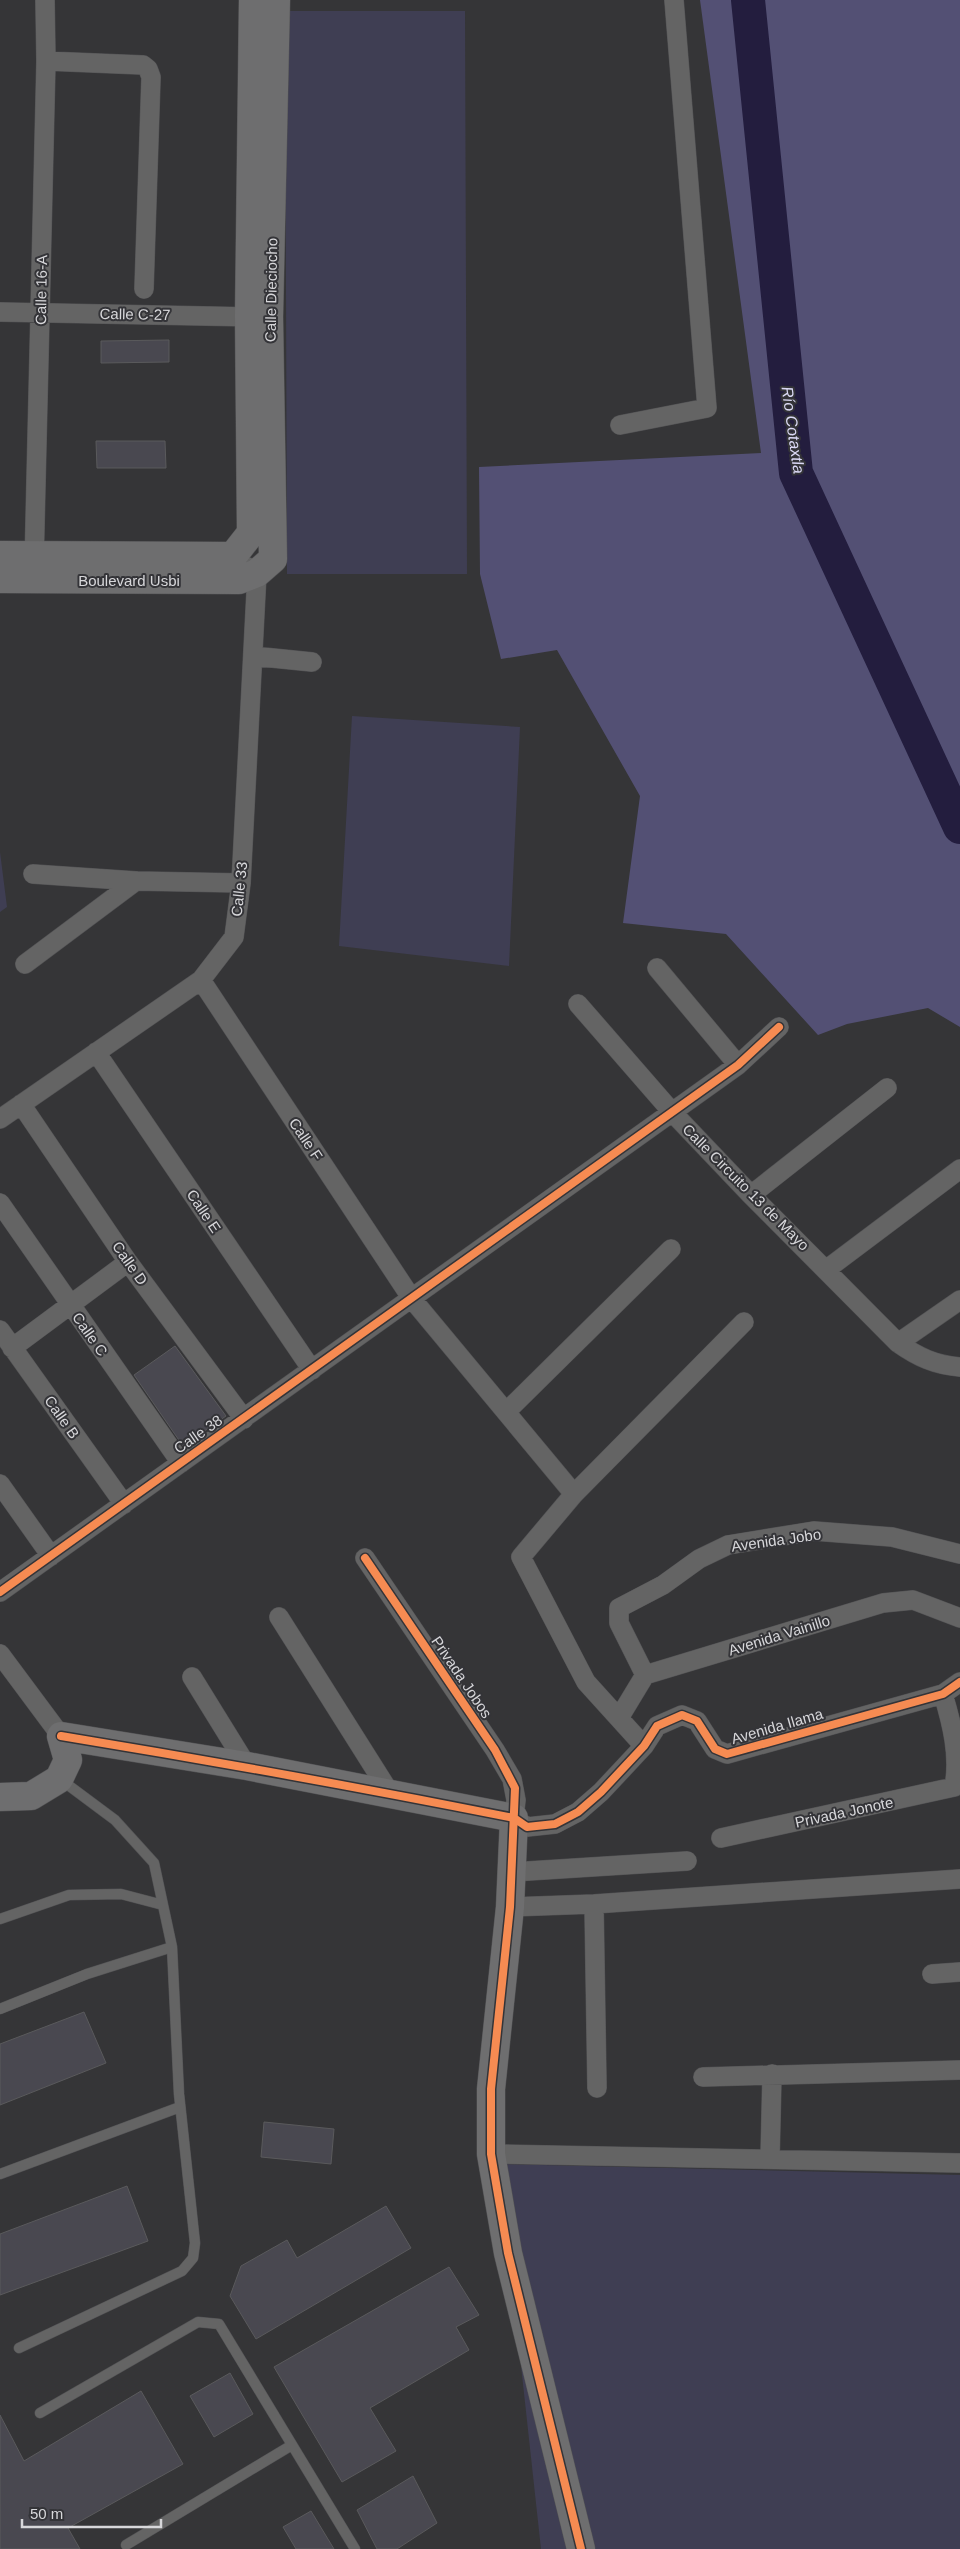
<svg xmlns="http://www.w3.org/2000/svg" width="960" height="2549" viewBox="0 0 960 2549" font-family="Arial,sans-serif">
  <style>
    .green { fill: #3f3e53 }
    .forest { fill: #535074 }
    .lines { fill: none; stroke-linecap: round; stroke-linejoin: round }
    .river { stroke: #231d3e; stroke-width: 34 }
    .building { fill: #494850; stroke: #5a5a5c }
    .lane-casing { stroke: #525254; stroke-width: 11 }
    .street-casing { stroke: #525254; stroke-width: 20 }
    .secondary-casing { stroke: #525254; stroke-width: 29 }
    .lane { stroke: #646464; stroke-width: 10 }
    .street { stroke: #646464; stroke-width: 19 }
    .secondary { stroke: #6e6e6f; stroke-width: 28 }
    .cycleway-casing { stroke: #343438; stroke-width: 11 }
    .cycleway { stroke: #f68b52; stroke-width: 8 }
    .labels { text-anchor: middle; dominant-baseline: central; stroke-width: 4; stroke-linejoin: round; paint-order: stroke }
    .street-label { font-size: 15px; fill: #d7d7da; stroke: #343438 }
    .water-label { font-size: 16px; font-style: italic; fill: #dbd9f5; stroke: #343438 }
  </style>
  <rect width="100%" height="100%" fill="#353537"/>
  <path class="green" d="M285,11H465L467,574H287Z
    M352,716L520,727L509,966L339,946Z
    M0,852L7,907L0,912Z
    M499,2164L960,2175V2549H541Z"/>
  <path class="forest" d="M700,0H960V1027L928,1008L847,1024L818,1035L726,934L623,923L640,796L557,650L501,659L480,574L479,467L761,453Z"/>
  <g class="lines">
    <path class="river" d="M748,0L796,473L960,827"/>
  </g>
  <path class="building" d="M169,340V362L101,363V341Z
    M96,441H165L166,468H97Z
    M175,1346L226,1416L183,1446L134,1375Z
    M84,2012L106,2063L0,2105V2044Z
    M264,2122L334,2129L331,2164L261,2157Z
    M127,2186L148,2241L0,2295V2234Z
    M386,2206L411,2248L256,2339L230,2296L241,2266L287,2240L297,2258Z
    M449,2267L479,2315L456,2327L469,2350L370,2408L396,2451L342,2482L274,2367Z
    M230,2373L253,2414L214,2437L190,2396Z
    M141,2391L183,2464L68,2528L80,2549H0V2415L24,2461Z
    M413,2476L437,2523L397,2549H377L357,2510Z
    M311,2511L334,2549H296L283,2527Z"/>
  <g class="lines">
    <defs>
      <path id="lane" d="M0,1919L69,1895L121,1894L163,1905
        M0,2009L87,1974L172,1947
        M0,2174L180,2107
        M19,2348L182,2271L193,2258L195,2243L179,2094L172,1947L154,1863L115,1820L60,1779
        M40,2413L198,2322L219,2324L355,2549
        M126,2545L292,2445"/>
      <path id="street" d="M46,61L143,65L148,69L151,77L144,289
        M0,312L261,317
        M620,425L707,408L674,0
        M34,566L46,61L45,0
        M253,656L312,662
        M33,874L136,881L241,883
        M25,964L136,881
        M657,968L738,1065
        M201,980L412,1299L574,1494
        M578,1004L672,1112L751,1195L898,1343C918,1357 935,1365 960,1367
        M96,1052L312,1370
        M21,1104L128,1262L244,1419
        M0,1119L201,980L234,937L241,883L257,573L248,567
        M751,1195L887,1088
        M0,1203L181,1463
        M827,1269L960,1169
        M0,1330L124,1504
        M898,1343L960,1300
        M12,1348L128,1262
        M506,1412L671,1249
        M0,1484L51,1556
        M365,1558L495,1750L512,1779L516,1800L514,1818L527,1827L555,1824L578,1812L601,1792L644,1746L657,1726L682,1715L697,1721L715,1749L727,1754L943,1694L960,1682
        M0,1592L738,1065L779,1027
        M279,1617L390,1793
        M0,1654L61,1736
        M645,1675L619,1623V1608L663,1585L699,1559L728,1545L814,1531L892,1537L960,1554
        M192,1677L247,1766
        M619,1718L645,1675L883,1603L913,1600L960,1618
        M644,1746L586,1682L521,1557L574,1494L744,1322
        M721,1838L954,1787C960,1756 952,1724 943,1694
        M512,1872L687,1861
        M594,1904L597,2088
        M510,1907L594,1904L960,1879
        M932,1974L960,1972
        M703,2077L960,2070
        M491,2154L960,2163
        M770,2159L772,2074"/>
      <path id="secondary" d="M0,555L233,556L251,533L249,316L253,0
        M0,579L239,580L257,573L273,559L269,317L276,0
        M0,1797L31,1796L59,1779L68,1760L61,1736L247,1766L514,1818L510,1907L491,2089V2154L508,2253L581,2549"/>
    </defs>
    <use href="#lane" class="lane-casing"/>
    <use href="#street" class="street-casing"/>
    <use href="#secondary" class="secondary-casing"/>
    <use href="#lane" class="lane"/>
    <use href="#street" class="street"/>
    <use href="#secondary" class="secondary"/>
    <defs>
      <path id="cycleway" d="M365,1558L495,1750L515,1788L510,1907L491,2089V2154L508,2253L581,2549
        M0,1592L738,1065L779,1027
        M61,1736C213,1761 363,1788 514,1818L527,1827L555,1824L578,1812L601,1792L644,1746L657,1726L682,1715L697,1721L715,1749L727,1754L943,1694L960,1682"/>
    </defs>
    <use href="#cycleway" class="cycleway-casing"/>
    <use href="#cycleway" class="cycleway"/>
  </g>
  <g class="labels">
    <g class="street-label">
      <text transform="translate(41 290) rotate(-89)">Calle 16-A</text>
      <text transform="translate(271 290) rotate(-89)">Calle Dieciocho</text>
      <text transform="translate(135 314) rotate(1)">Calle C-27</text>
      <text x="129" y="580">Boulevard Usbi</text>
      <text transform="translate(239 889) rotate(-84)">Calle 33</text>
      <text transform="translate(306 1139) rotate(56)">Calle F</text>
      <text transform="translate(746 1187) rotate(45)">Calle Circuito 13 de Mayo</text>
      <text transform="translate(204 1211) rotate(56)">Calle E</text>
      <text transform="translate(130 1263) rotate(55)">Calle D</text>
      <text transform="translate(90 1334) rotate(55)">Calle C</text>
      <text transform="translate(62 1417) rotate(55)">Calle B</text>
      <text transform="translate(198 1434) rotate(-35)">Calle 38</text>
      <text transform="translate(776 1540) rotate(-8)">Avenida Jobo</text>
      <text transform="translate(779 1635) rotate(-17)">Avenida Vainillo</text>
      <text transform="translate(462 1677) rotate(56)">Privada Jobos</text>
      <text transform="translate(777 1726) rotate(-16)">Avenida Ilama</text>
      <text transform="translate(844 1812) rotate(-12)">Privada Jonote</text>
    </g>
    <g class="water-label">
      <text transform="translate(793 430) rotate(82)">Río Cotaxtla</text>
    </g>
  </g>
  <path d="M22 2519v8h139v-8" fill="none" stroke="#d7d7da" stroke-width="2.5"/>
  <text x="30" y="2519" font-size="15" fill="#d7d7da" stroke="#343438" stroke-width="4" paint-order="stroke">50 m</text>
</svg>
